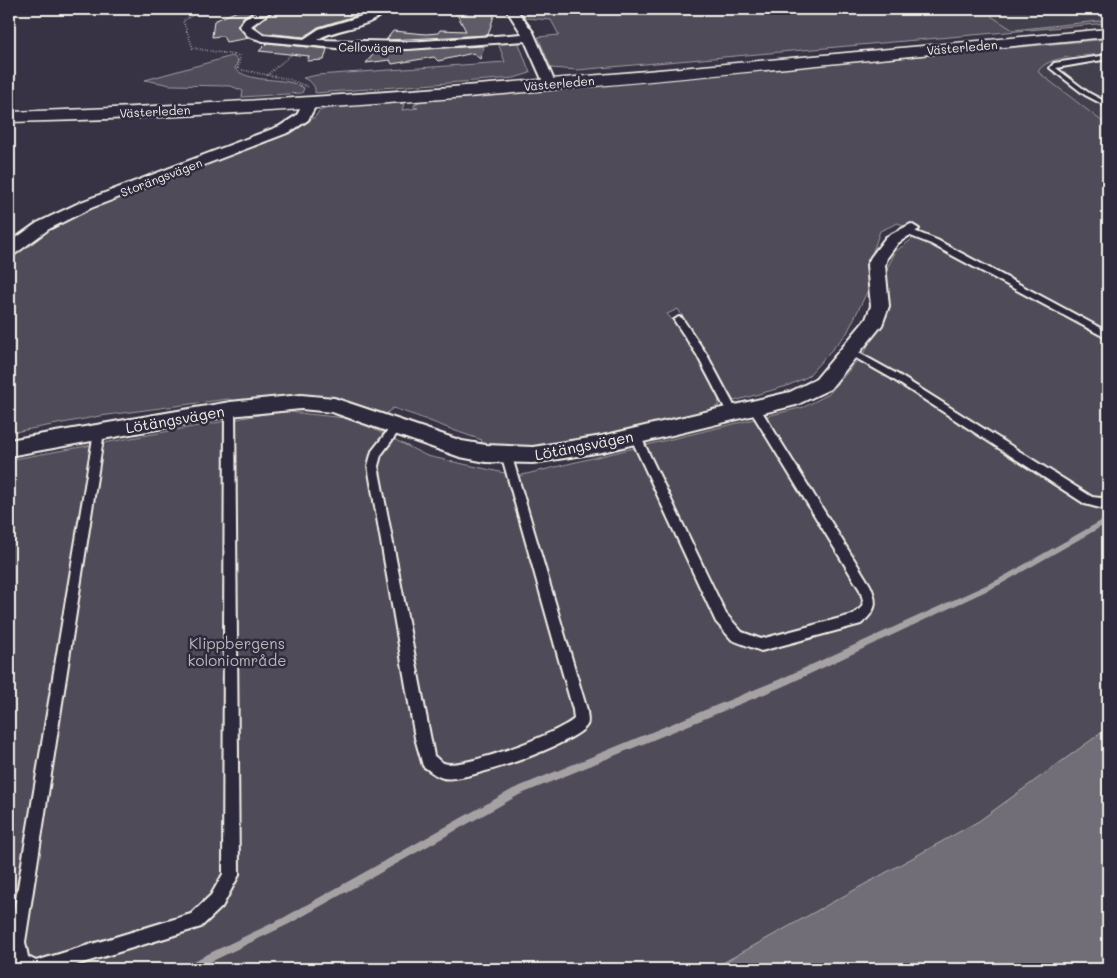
<svg xmlns="http://www.w3.org/2000/svg" width="1117" height="978" viewBox="0 0 1117 978" font-family="Mali,sans-serif">
  <style>
    .built { fill: #433f4e }
    .green { fill: #504b59; stroke: #a29ea0 }
    .water { fill: #726e77; stroke: #a6a2a4 }
    .lines { fill: none; stroke-linecap: round; stroke-linejoin: round }
    .stream { fill: #a6a2a4; fill-rule: evenodd }
    .building { fill: #5f5c67; stroke: #f4f1e8 }
    .lane-casing { stroke: #f4f1e8; stroke-width: 4 }
    .street-casing { stroke: #f4f1e8; stroke-width: 4 }
    .secondary-casing { stroke: #f4f1e8; stroke-width: 3 }
    .path { stroke: #f4f1e8; stroke-width: 2; stroke-dasharray: 0.5 2; stroke-linecap: butt }
    .lane { fill: #2f2a3d; fill-rule: evenodd }
    .street { fill: #2f2a3d; fill-rule: evenodd }
    .secondary { fill: #2f2a3d; fill-rule: evenodd }
    .labels { text-anchor: middle; dominant-baseline: central; stroke-width: 5; stroke-linejoin: round; paint-order: stroke }
    .far-street-label { font-size: 12px; fill: #f4f1e8; stroke: #2f2a3d }
    .street-label { font-size: 15px; fill: #f4f1e8; stroke: #2f2a3d }
    .park-label { font-size: 15px; fill: #bbb7b6; stroke: #2f2a3d }
  </style>
  <rect width="100%" height="100%" fill="#373244"/>
  <filter id="ink" filterUnits="userSpaceOnUse"><feTurbulence type="fractalNoise" baseFrequency=".02" numOctaves="2"/><feDisplacementMap in="SourceGraphic" scale="10" xChannelSelector="R" yChannelSelector="G"/><feConvolveMatrix kernelMatrix="1 2 1 2 8 2 1 2 1" color-interpolation-filters="sRGB"/></filter>
  <g filter="url(#ink)">
    <path class="built" d="M997,9H1108V20L1013,30L991,16Z
      M1108,54V126L1038,72L1041,66L1052,60Z"/>
    <path class="green" d="M521,9H997L991,16L1013,30L1108,20V23L577,70L551,68L538,37L559,35L551,20L526,18L520,11Z
      M1108,39V54C1090,56 1046,54 1038,72L1108,126V728L979,821L712,969H9V460L281,411L354,419L427,456L518,476L804,407L829,394L866,350L880,317L887,268L896,251L919,234L898,223L880,231L868,266L870,286L847,333L807,377L787,386L734,401L678,309L667,314C687,336 717,375 719,405L700,415L550,449L479,450L482,440C452,431 423,417 393,408L386,414L334,399L245,404L228,399L100,416L9,433V256L35,235L97,204L282,135L315,117L319,111L327,108L397,103L404,104L402,110L418,108L414,107V105L419,102L446,99Z
      M518,41L530,73L514,78L315,93C316,85 310,81 303,78L317,75L505,62L498,43Z
      M232,56L238,60L235,69C254,85 283,75 304,88L302,93L242,97L243,91L231,86L171,85L145,80Z"/>
    <path class="water" d="M1108,728V969H712L979,821Z"/>
    <g class="lines">
      <path class="stream" d="M1108,517V523L1001,584L784,686L519,795L289,924L196,969H181L183,966L283,918L513,789L778,680L997,580Z"/>
    </g>
    <path class="building" d="M242,9H258L244,16L237,26L249,38L226,42L223,36L212,37L214,21Z
      M276,9H370L358,15L318,27L304,37L264,33L254,26Z
      M454,9H496L488,35L386,40L393,31L426,34L438,33L440,30L466,31Z
      M267,43L327,49L324,60L307,61L309,56L259,51Z
      M484,46L480,59L473,53L438,61L434,57L392,64L390,60L366,63L376,51Z"/>
    <g class="lines">
      <defs>
        <path id="lane" d="M1108,55V59L1056,68L1089,93L1108,103V107L1085,95L1050,68L1054,63Z
          M903,229H909L937,240L1108,332V339L931,244L903,233Z
          M679,317L682,318L707,355L738,413L737,416H729L697,355L674,320Z
          M850,348L897,374L1092,497L1100,498L1108,496V505L1100,508L1085,504L891,378L847,353L845,351Z
          M754,404L758,405L870,585C879,604 875,612 861,624L761,651L732,640L716,622L630,436L631,433H639L726,614L742,632L761,639L852,615L862,607L863,600L860,590L749,408Z
          M230,405L235,409L239,875L222,907L201,927L63,969H17L12,962L9,941L94,432L99,428L104,432L25,942L28,957L36,961L191,914L211,895L223,874L225,409Z
          M397,423L402,427L381,455L378,466L434,756C437,758 440,762 444,763C462,770 559,733 574,719L573,710L502,457L507,453L512,457L587,710C587,715 589,721 587,725C576,744 464,783 443,778C435,776 429,770 423,766L415,738L368,466L372,451L393,424Z"/>
        <path id="street" d="M261,9H274L251,26L263,35L304,39L319,29L359,17L374,9H386C372,30 337,26 317,40L408,42L522,34L506,9H516L533,32L555,83L553,86H545L525,41L408,49H347L263,41L248,36L239,26L245,18Z
          M310,99L317,103L308,120L290,132L91,208L49,229L15,254L9,255V243L37,223L81,202L280,126L297,115L305,100Z
          M911,224L919,229L898,243L887,258L885,265L889,306L882,325L830,389L796,405L602,452L533,463L486,462L460,457L332,412L301,409L230,416L9,456V440L230,402L301,395L334,398L462,441L486,445L533,447L602,436L790,392L816,379L866,319L871,306L867,265L871,257L886,237Z"/>
        <path id="secondary" d="M1108,29V37C742,71 376,114 9,122V112C377,100 742,62 1108,29Z"/>
      </defs>
      <use href="#lane" class="lane-casing"/>
      <use href="#street" class="street-casing"/>
      <use href="#secondary" class="secondary-casing"/>
      <path class="path" d="M201,9L183,21L193,48L240,56L238,68L242,70L288,79L309,87
        M267,75L293,53"/>
      <use href="#lane" class="lane"/>
      <use href="#street" class="street"/>
      <use href="#secondary" class="secondary"/>
    </g>
  </g>
  <g class="labels">
    <g class="far-street-label">
      <text transform="translate(370 47) rotate(1)">Cellovägen</text>
      <text transform="translate(962 47) rotate(-5)">Västerleden</text>
      <text transform="translate(559 83) rotate(-5)">Västerleden</text>
      <text transform="translate(155 111) rotate(-3)">Västerleden</text>
      <text transform="translate(161 177) rotate(-21)">Storängsvägen</text>
    </g>
    <g class="street-label">
      <text transform="translate(175 419) rotate(-10)">Lötängsvägen</text>
      <text transform="translate(584 445) rotate(-11)">Lötängsvägen</text>
    </g>
    <g class="park-label">
      <text x="237" y="643">Klippbergens<tspan x="237" dy="17">koloniområde</tspan></text>
    </g>
  </g>
  <rect width="1117" height="978" fill="none" stroke="#2f2a3d" stroke-width="30"/>
  <rect x="15" y="15" width="1087" height="948" fill="none" stroke="#f4f1e8" stroke-width="2" filter="url(#ink)"/>
</svg>
